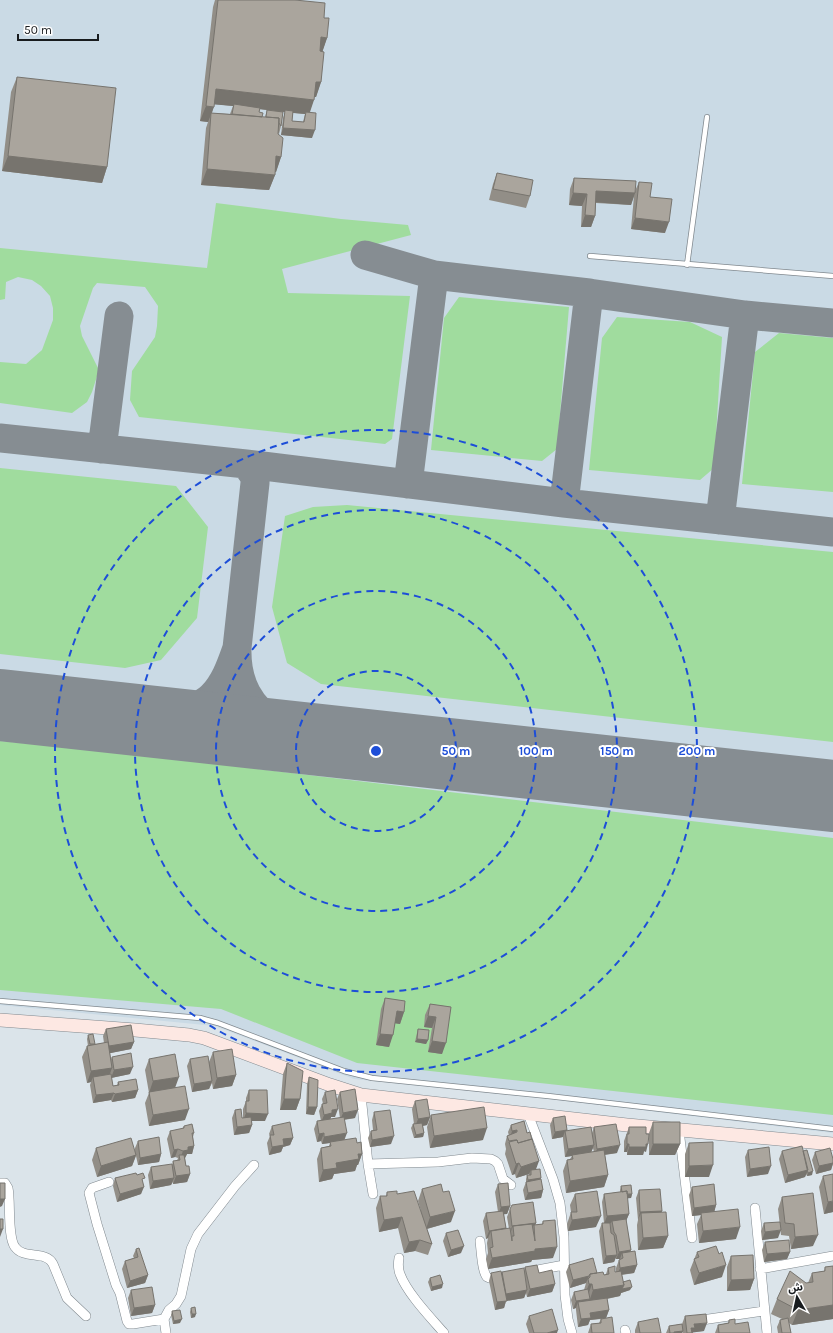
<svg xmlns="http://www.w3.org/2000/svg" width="833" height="1333" viewBox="0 0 833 1333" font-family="Karla,'Noto Sans Arabic',sans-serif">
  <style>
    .built { fill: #cadae5 }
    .green { fill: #a0dc9e }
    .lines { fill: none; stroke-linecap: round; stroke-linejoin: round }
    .taxiway { stroke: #868d92; stroke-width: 29 }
    .runway { stroke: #868d92; stroke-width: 72 }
    .lane-casing { stroke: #81898f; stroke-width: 6 }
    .street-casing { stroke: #81898f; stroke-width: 10 }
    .secondary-casing { stroke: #81898f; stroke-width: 14 }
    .lane { stroke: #fff; stroke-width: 4.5 }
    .street { stroke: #fff; stroke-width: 9 }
    .secondary { stroke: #fde8e3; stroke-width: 13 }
    .wall { fill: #928e87; fill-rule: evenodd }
    .shaded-wall { fill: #77746e }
    .building { fill: #aaa59d; stroke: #77746e }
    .ring { fill: none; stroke: #1d4ed8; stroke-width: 2; stroke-dasharray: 7 5 }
    .centre { fill: #1d4ed8; stroke: #fff; stroke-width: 2 }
    .ring-label { font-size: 12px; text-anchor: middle; font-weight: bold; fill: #1d4ed8; stroke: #fff; stroke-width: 4; stroke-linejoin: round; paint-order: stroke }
  </style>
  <rect width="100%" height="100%" fill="#dbe4ea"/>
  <path class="built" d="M0,0H833V1133L533,1097L354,1079L215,1026L0,1005Z"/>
  <path class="green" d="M216,203L341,219L408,225L411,235L282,269L288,293L410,296L392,439L385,444L139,417L130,400L132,371L155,337L157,326L158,306L145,287L97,283L93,288L80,326L82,336L99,370L92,392L87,402L72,413L0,403V362L26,364L42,350L53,320V308L50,296L41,286L32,280L18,277L6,282L5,299L0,300V248L207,268Z
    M459,297L569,307L557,449L542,461L431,450L444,318Z
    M617,317L690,322L722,337L714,468L700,480L589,470L602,338Z
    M779,333L833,338V492L742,484L755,352Z
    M0,468L176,486L208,527L197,618L161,660L125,668L0,654Z
    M347,505L833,552V742L321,684L287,663L272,607L285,516L313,507Z
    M0,741L117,752L833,838V1115L357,1063L221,1009L0,990Z"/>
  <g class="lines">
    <path class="taxiway" d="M365,255L434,275L589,293L745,315L833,323
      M0,438L246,464L564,503L833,532
      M102,449L119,316
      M246,464L255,477V483L237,648C236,682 249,708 279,726C289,732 300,735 310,739
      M408,484L434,275
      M564,503L589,293
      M720,520L745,315
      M163,723C176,716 203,706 212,696C225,683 231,665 237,648"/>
    <path class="runway" d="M0,705L833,796"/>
    <defs>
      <path id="lane" d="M590,256L833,276
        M687,265L707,117
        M0,1001L200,1018L218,1023L344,1071L372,1078L548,1096L833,1129"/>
      <path id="street" d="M361,1095L368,1164L373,1194
        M528,1114L553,1179L560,1203L564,1237L565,1295L568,1319L572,1333
        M679,1130L692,1238
        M368,1164L438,1162L472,1158L491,1159L495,1161L498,1164L503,1179L511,1185
        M109,1182L92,1188L89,1193L97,1224L116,1285L120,1293L127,1321L129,1324H133L164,1319
        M0,1183H5L8,1188C11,1202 7,1236 15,1247C24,1260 46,1250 53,1264L67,1298L86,1316
        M755,1208L767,1333
        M480,1241C481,1248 482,1272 487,1277C491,1280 496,1278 500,1277
        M399,1258C398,1264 398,1269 400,1274C407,1293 430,1317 444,1333
        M760,1269L833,1256
        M527,1272L564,1265
        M695,1321L764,1311
        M625,1330L626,1333
        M166,1333L164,1319L169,1310L176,1304L181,1296L191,1249L198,1234L235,1186L254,1165"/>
      <path id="secondary" d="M0,1020L135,1030L189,1035L204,1038L330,1085L361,1095L627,1125L833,1144"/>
    </defs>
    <use href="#lane" class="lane-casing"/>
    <use href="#street" class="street-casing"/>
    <use href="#secondary" class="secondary-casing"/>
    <use href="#lane" class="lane"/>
    <use href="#street" class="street"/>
    <use href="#secondary" class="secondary"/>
  </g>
  <path class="wall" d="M215,0H295L324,18L327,38L322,52L321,82L316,97H314L309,113L312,138L281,135L283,118L285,112H283L281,126L279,134L278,133L281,157L276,172H275V175L269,190L201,185L206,128L208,122L200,121L213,7ZM214,104L233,106L230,114L212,113ZM260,109L267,110L265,117H262L259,112ZM293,113L305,114L303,122L292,121Z
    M17,77L107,167L102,183L2,171L11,92Z
    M497,173L530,196L526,208L489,200L493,184Z
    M574,178L635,191L639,182L650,197L665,233L631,229L634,196L631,205L596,203L595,216L591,227H581L582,206L569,205L570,189Z
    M385,998L404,1012L400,1024L395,1023L389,1047L376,1045L381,1009Z
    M430,1004L451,1007L442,1054L428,1052L432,1028L424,1027L425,1015Z
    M106,1029L134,1042L131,1049L110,1053L111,1059L112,1057L130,1074L111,1078L113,1086L117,1085L118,1082L138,1090L135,1098L112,1102L111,1100L93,1103L90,1085L91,1082L87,1083L82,1057L87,1046H88L87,1039L88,1035L95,1044L104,1043L103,1036Z
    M418,1029L428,1040L426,1044L415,1042L417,1033Z
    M213,1052L236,1075L232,1086L213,1089L212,1083L209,1089L192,1092L187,1066L190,1059L209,1062Z
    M149,1059L175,1087L185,1120L149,1126L145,1103L149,1093L145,1070Z
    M287,1063L300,1099L296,1110H280L283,1074Z
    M309,1077L317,1107L314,1115L306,1114L307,1084Z
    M249,1090L265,1121H252V1125L249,1133L234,1135L232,1118L235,1110L242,1118H243V1109L246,1101V1098Z
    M325,1092L335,1117H331L330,1119L340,1118L337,1099L340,1092L355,1118L344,1120V1140L357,1143L362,1154L358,1165H357L355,1171L334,1174L332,1179L319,1182L317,1159L321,1148L329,1146L330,1143L322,1144L321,1141L317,1142L314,1129L317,1121H321L319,1111L322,1104H323L322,1099Z
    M415,1101L430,1117L427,1125L423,1126L424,1133L423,1137L414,1138L411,1128L413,1124H414L412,1109Z
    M374,1112L391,1144L370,1147L368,1138L371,1131L373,1130L372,1120Z
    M431,1115L483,1140L430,1148L427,1127Z
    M553,1118L567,1130L566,1131L592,1133L594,1127L617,1153L605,1155L608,1175L604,1187L566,1193L563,1171L567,1160L570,1159L572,1156L565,1157L563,1139V1137L552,1139L550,1125ZM593,1148L594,1152H591Z
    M524,1121L536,1169L541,1178L540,1179L543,1190L541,1198L525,1200L523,1190L526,1182V1179L527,1175H529V1174L516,1178L515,1174L512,1175L505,1154L506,1149L505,1144L507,1136H509L508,1132L511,1125Z
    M653,1122L680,1144L675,1155H649V1133Z
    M184,1126L194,1133L193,1137L194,1146L192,1154H187L185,1158L186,1166L190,1174L187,1182L173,1184V1182L171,1185L150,1189L148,1175L151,1167L172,1165L173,1161H177L178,1158L175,1157L171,1158L167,1139L170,1131L182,1129Z
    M272,1126L293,1138L290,1145L283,1147L281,1152L269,1155L267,1143L270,1136L269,1134Z
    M629,1127L646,1152L644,1151L643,1155H627V1152H624V1141Z
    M138,1141L161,1154L159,1162L138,1165L136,1156L132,1166L97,1177L92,1160L96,1148L135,1151V1148Z
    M689,1143L709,1177H685V1154Z
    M748,1150L768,1174L747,1177L745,1157Z
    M782,1151H803L812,1175L807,1176L806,1174L805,1177L785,1183L779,1159Z
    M815,1152L833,1159V1164L831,1170L816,1174L812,1160Z
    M137,1175L143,1183L141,1194L117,1202L113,1186L115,1178Z
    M823,1176L833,1212L824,1214L819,1187Z
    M498,1184L510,1206L507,1214H504L506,1229H509L507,1217L510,1209L536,1223L535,1225L542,1224L543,1221L553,1258L532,1260L531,1262L488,1269L486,1259L488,1253L487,1243L488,1238L486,1239L483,1221L486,1213L498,1212L495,1192Z
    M621,1186L632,1194L631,1198H627L629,1214L626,1221L631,1250L630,1251L637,1265L634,1273L622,1275L623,1282L630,1290L621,1293L620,1296L607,1299L609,1310L606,1318L614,1333H588L591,1324L599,1323L601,1319L590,1320L588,1325L578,1327L576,1310V1308L573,1309L571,1300L574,1292L584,1290L586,1283L570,1288L566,1272L569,1265L604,1275L606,1274L608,1268L615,1272H616V1268L619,1260L620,1259H616V1257L614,1262L603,1264L599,1231L602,1223H604L602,1202L604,1194L620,1192V1190Z
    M692,1187L716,1205L714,1212L736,1239L699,1243L697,1224L701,1215L692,1216L689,1195Z
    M422,1189L451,1222L427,1229L432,1244L428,1255L415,1251L404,1253L398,1228L379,1232L376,1208L380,1196H386L387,1192L397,1194L421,1211L418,1201Z
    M639,1190L662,1211L661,1212L668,1236L663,1248L638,1250L637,1225L638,1220L636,1198Z
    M575,1194L596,1227L568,1231L567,1224L571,1212L570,1205Z
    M782,1197L813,1246L791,1249L789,1236L781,1235L778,1209Z
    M764,1223L778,1238L762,1240L761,1231Z
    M446,1233L461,1253L448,1257L443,1241Z
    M765,1242L790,1252L787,1259L764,1262L762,1250Z
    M136,1249L148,1275L145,1283L127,1288L122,1269L125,1261L134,1258L133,1256Z
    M697,1252L722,1277L694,1285L690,1270Z
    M731,1256L754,1279L750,1290L727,1291V1267Z
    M833,1266V1319L792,1325L789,1323L791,1333H778L777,1327L780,1320L782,1319L771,1314L777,1299L806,1283H808L812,1273L824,1271L825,1267Z
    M525,1267L539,1273L555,1284L552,1292L527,1297L526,1293L524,1298L506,1301L504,1308L495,1310L489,1281L491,1273L501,1275L502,1272L524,1271Z
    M430,1278L442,1288L431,1291L428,1282Z
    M131,1290L155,1305L152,1313L131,1316L128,1298Z
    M191,1308L195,1317L191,1318L190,1312Z
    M172,1311L180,1323L173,1324L171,1315Z
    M529,1316L557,1333H529L526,1324Z
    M685,1316L704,1331L693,1332V1333H683V1332L682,1333H666L669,1326L682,1324Z
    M729,1320L735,1324L750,1333H715L718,1325L728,1323Z
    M638,1322L661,1333H635V1330Z"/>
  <path class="shaded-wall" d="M321,37L327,38L322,53L316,52Z
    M316,82H321L316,97H311Z
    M216,89L314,100L309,115L306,112L305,114L285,112V110V112L233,106L234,104L233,106L210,104Z
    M206,106L214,107L208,122L200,121Z
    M283,128L315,130L312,138L281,135Z
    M8,156L107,167L102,183L2,171Z
    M276,156L281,157L276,172H271Z
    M207,169L275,175L269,190L201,185Z
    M596,191L635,193L631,205L592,202Z
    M573,193L587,194L582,206L569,205Z
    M585,215L595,216L591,227H581Z
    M635,218L669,222L665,233L631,229Z
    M397,1011L404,1012L400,1024L393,1023Z
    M428,1016L436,1017L432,1028L424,1027Z
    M380,1034L393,1035L389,1047L376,1045Z
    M417,1039L428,1040L426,1044L415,1042Z
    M432,1041L446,1043L442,1054L428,1052Z
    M134,1042L131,1049L106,1054L109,1046Z
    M133,1067L130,1074L111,1078L114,1070Z
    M112,1068L108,1079L93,1077L91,1082L87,1083L91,1071Z
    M236,1075L232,1086L213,1089L217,1078Z
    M179,1077L175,1088L149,1093L153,1081Z
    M212,1081L209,1089L192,1092L194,1084Z
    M138,1090L135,1098L112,1102L115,1094Z
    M114,1093L111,1100L93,1103L96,1095Z
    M284,1099H300L296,1110H280Z
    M308,1107H317L314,1115L306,1114Z
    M189,1109L185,1120L149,1126L153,1115Z
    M338,1109L335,1117H331L330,1121L321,1123L324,1115L332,1110Z
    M358,1110L355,1118L340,1120L343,1113Z
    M246,1113L268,1114L265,1121H243Z
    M430,1117L427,1125L415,1127L418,1119Z
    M252,1125L249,1133L234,1135L237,1127Z
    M487,1128L483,1140L430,1148L434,1136Z
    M517,1130L514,1137L510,1139L512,1131Z
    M567,1130L566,1133L565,1131L563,1137L552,1139L555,1132Z
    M324,1133L321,1141L317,1142L319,1134Z
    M347,1133L344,1141L322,1144L324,1137Z
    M424,1133L423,1137L414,1138L416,1135Z
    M394,1136L391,1144L370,1147L372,1140Z
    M293,1138L290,1145L283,1147L281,1152L269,1155L272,1147L283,1139Z
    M627,1144H629L627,1152H624Z
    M646,1144H648L646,1152L644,1151L643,1155H627L629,1147Z
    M653,1144H680L675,1155H649Z
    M594,1145L591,1153L565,1157L568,1149Z
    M620,1145L617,1153L594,1156L597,1149Z
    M194,1146L192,1154H187L185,1158L180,1159L183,1151L188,1147Z
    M178,1149L175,1157L171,1158L174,1150Z
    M161,1154L159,1162L138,1165L140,1158Z
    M358,1154H362L358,1165H357L355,1171L334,1174L332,1179L319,1182L323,1170L336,1163Z
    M136,1155L132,1166L97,1177L101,1166Z
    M539,1161L535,1172L531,1170L529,1174L516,1178L521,1167Z
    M519,1163L515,1174L512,1175L516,1164Z
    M833,1163L831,1170L816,1174L819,1166Z
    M713,1165L709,1177H685L689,1166Z
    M771,1166L768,1174L747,1177L750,1169Z
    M808,1170L805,1177L785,1183L788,1175Z
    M813,1171L812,1175L807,1176L808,1173Z
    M190,1174L187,1182L173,1184L176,1176Z
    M608,1175L604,1187L566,1193L570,1181Z
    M174,1178L171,1185L150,1189L153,1181Z
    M541,1178L540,1182L526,1183L528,1180Z
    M144,1187L141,1194L117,1202L120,1194Z
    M543,1190L541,1198L525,1200L528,1193Z
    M632,1194L631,1198L621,1199L622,1195Z
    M0,1199H5L2,1206L0,1207Z
    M833,1201V1212L824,1214L828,1202Z
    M716,1205L714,1213H701V1215L692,1216L694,1208Z
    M510,1206L507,1214L498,1215L501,1207Z
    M455,1211L451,1222L426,1229L430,1217Z
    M662,1211L659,1219L641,1213L638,1220L640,1212Z
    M629,1214L626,1221H612L611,1223L604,1224L607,1216Z
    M601,1216L596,1227L568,1231L572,1220Z
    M402,1217L398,1228L379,1232L384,1220Z
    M536,1223L534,1228V1225L531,1230L513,1226L510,1234L512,1226Z
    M740,1227L736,1239L699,1243L703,1231Z
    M506,1228L503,1236L491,1231L488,1238L486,1239L489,1231Z
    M0,1229H3L0,1237Z
    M781,1230L778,1238L762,1240L765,1232Z
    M818,1235L813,1246L791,1249L795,1237Z
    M668,1236L663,1248L638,1250L643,1238Z
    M420,1240L415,1251L404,1253L409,1242Z
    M464,1246L461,1253L448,1257L451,1250Z
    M557,1247L553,1258L532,1260L531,1262L488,1269L492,1258L535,1249Z
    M631,1250L628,1258L622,1253L620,1259H616L619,1252Z
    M790,1252L787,1259L764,1262L767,1254Z
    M617,1255L614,1262L603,1264L606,1256Z
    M637,1265L634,1273L617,1275L620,1268Z
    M726,1265L722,1277L694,1285L699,1273Z
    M148,1275L145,1283L127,1288L130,1281Z
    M589,1276L586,1283L570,1288L573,1280Z
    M754,1279L750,1290L727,1291L731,1280Z
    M443,1284L442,1288L431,1291L432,1287Z
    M555,1284L552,1292L527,1297L530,1289Z
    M589,1284H592L588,1295H585Z
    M624,1285L620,1296L589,1302L593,1290Z
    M632,1287L630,1290L621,1293L622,1289Z
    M527,1290L524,1298L506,1301L504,1308L495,1310L497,1302L503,1301L506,1294Z
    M590,1299L587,1306L578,1302L576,1308L573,1309L576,1301Z
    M155,1305L152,1313L131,1316L134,1308Z
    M833,1305V1319L792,1325L798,1310Z
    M609,1310L606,1318L590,1320L588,1325L578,1327L581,1319L590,1313Z
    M192,1314H196L195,1317L191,1318Z
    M182,1319L180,1323L173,1324L174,1321Z
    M707,1323L704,1331L689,1333L691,1328L694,1324Z
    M558,1330L557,1333H547Z
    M683,1331L682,1333H674V1332Z"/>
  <path class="building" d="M218,0H295L325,3L324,18H329L327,38L321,37L320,51L324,52L321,82H316L314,100L216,89L214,107L206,106Z
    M17,77L116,88L107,167L8,156Z
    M234,104L260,108L259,112L263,113L262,117L232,114Z
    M267,110L283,112L281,126L279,123V118L266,117Z
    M285,110L293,111L292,121L304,122L306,112L316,113L315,130L283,128Z
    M211,113L279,118L278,134L283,138L281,157L276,156L275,175L207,169Z
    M497,173L533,180L530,196L493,189Z
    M574,178L636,181L635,193L596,191L595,216L585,215L587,194L573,193Z
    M639,182L652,183L650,197L672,199L669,222L635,218Z
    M385,998L405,1001L404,1012L397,1011L393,1035L380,1034Z
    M430,1004L451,1007L446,1043L432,1041L436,1017L428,1016Z
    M131,1025L134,1042L109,1046L106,1029Z
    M418,1029L429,1030L428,1040L417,1039Z
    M93,1034L95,1044H90L88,1035Z
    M108,1042L112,1068L91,1071L87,1046Z
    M232,1049L236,1075L217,1078L213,1052Z
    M131,1053L133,1067L114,1070L112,1057Z
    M175,1054L179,1077L153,1081L149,1059Z
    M208,1056L212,1081L194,1084L190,1059Z
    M287,1063L303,1071L300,1099H284Z
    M111,1074L113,1086L119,1085L118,1082L136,1079L138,1090L115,1094L114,1093L96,1095L93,1077Z
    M309,1077L318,1080L317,1107H308Z
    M185,1086L189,1109L153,1115L149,1092Z
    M355,1089L358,1110L343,1113L340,1092Z
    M249,1090H267L268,1114L246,1113V1101H249Z
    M335,1090L338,1109L332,1110V1113L324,1115L322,1104L327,1103L325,1092Z
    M427,1099L430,1117L418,1119L415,1101Z
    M484,1107L487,1128L434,1136L431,1115Z
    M241,1109L242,1118L251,1117L252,1125L237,1127L235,1110Z
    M390,1110L394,1136L372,1140L371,1131L377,1130L374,1112Z
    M565,1116L567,1130L555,1132L553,1118Z
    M344,1117L347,1133L324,1137V1133L319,1134L317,1121Z
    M524,1121L527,1133L530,1132L532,1140V1139L518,1143L517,1140H515L509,1141L507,1136L517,1132V1130L512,1131L511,1125Z
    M290,1122L293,1138L283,1139L284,1145L272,1147L270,1135H274L272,1126Z
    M653,1122H680V1144H653Z
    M422,1123L424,1133L416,1135L413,1124Z
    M192,1124L194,1133H192L194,1146L188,1147V1150L183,1151L178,1149L174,1150L170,1131L184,1128V1126Z
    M616,1124L620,1145L597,1149L594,1127Z
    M591,1127L594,1145L568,1149L565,1131Z
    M629,1127H646V1134H649L648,1144H646V1147H629V1144H627V1134H629Z
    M159,1137L161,1154L140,1158L138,1141Z
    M131,1138L136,1155L101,1166L96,1148Z
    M356,1138L357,1143L361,1142L362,1154H358L359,1159L336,1163L337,1168L323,1170L321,1148L331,1146L330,1142Z
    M532,1139L539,1161L521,1167L519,1163L516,1164L509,1142L517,1140L518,1143Z
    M713,1142V1165L689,1166V1143Z
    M802,1146L808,1170L788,1175L782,1151Z
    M769,1147L771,1166L750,1169L748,1150Z
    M830,1148L833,1159V1163L819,1166L815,1152Z
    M604,1150L608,1175L570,1181L567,1160L573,1159L572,1155Z
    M807,1150L813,1171L808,1173L803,1151Z
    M179,1155H184L186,1166H189L190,1174L176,1176L173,1161L180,1160Z
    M172,1164L174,1178L153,1181L151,1167Z
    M540,1169L541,1178L528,1180L527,1175H531V1170Z
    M136,1173L137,1175L143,1173L145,1178L142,1179L144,1187L120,1194L115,1178Z
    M833,1174V1201L828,1202L823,1176Z
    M541,1179L543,1190L528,1193L526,1182Z
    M0,1183H5V1199H0L1,1203H0Z
    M508,1183L510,1206L501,1207L498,1184Z
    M441,1184L443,1192L449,1191L455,1211L430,1217L422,1189Z
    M714,1184L716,1205L694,1208L692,1187Z
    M631,1185L632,1194H627V1191L622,1192L621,1186Z
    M660,1189L662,1211L640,1212L639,1190Z
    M397,1191V1194L414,1191L432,1244L420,1240L409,1242L402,1217L384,1220L380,1196H387V1192Z
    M597,1191L601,1216L572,1220L571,1212H577L575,1194Z
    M627,1191L629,1214L607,1216L604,1194Z
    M813,1193L818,1235L795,1237L794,1224L785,1223L782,1197Z
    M533,1202L536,1223L512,1226L510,1209L512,1205Z
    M738,1209L740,1227L703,1231L701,1213Z
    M503,1211L506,1228L489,1231L486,1213Z
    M666,1212L668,1236L643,1238L641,1213Z
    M0,1219H3V1229H0Z
    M626,1219L631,1250L619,1252L616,1235L614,1232L612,1221Z
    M555,1220L557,1247L535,1249V1251L492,1258L490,1248L493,1247L491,1231L510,1228L512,1241V1236H514L513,1226L532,1224L535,1241L534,1225L543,1224V1221Z
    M780,1222L781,1230L765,1232L764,1223Z
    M602,1223H610L611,1233L614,1235L617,1255L606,1256Z
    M458,1230L464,1246L451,1250L446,1233Z
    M789,1240L790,1252L767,1254L765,1242Z
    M716,1246L719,1254L722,1252L726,1265L699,1273L694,1259L699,1257L697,1252Z
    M139,1248L148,1275L130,1281L125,1261L138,1257L136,1249Z
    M635,1251L637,1265L620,1268L619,1260L623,1258L622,1253Z
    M753,1255L754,1279L731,1280V1256Z
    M593,1258L597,1273L590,1274L589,1276L573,1280L569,1265Z
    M537,1265L539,1273L552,1270L555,1284L530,1289L525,1267Z
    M615,1266V1272L621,1271L624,1285L593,1290L592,1284H589L588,1279L590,1277V1274L603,1272L604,1275L609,1274L608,1268Z
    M833,1266V1305L798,1310L777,1299L790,1271L806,1283L813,1282L812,1273L825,1271V1267Z
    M524,1268L527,1290L506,1294L502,1272Z
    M501,1271L507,1301L497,1302L491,1273Z
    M440,1275L443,1284L432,1287L430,1278Z
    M630,1280L632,1287L622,1289L624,1285L623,1282Z
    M152,1287L155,1305L134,1308L131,1290Z
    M588,1289L590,1299L576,1301L574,1292Z
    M607,1298L609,1310L590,1313L591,1318L581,1319L578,1302Z
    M195,1307L196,1314H192L191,1308Z
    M552,1309L558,1330L547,1333H534L529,1316Z
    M180,1310L182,1319L174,1321L172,1311Z
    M706,1314L707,1323L694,1324L695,1328H691L692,1333H687L685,1316Z
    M612,1317L614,1333H592L591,1324L601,1323V1319Z
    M658,1318L661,1333H640L638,1322Z
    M788,1318L791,1333H782L780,1320Z
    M735,1319V1324L748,1322L750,1333H719L718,1325L729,1323V1320Z
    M682,1324L683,1331L674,1332V1333H669H670L669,1326Z"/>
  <g class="ring">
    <circle cx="376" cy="751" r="80"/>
    <circle cx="376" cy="751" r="160"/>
    <circle cx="376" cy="751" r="241"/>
    <circle cx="376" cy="751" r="321"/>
  </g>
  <circle cx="376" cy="751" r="6" class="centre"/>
  <g class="ring-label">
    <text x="456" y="755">50 m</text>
    <text x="536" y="755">100 m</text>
    <text x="617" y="755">150 m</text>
    <text x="697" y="755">200 m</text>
  </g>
  <g transform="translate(797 1297) rotate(351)" stroke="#ffffff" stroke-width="3" paint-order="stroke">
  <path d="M0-3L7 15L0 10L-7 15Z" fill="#181b1e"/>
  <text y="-6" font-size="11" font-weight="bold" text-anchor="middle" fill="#181b1e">ش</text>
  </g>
  <path d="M18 34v6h80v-6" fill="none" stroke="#181b1e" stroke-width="2"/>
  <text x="24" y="34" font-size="12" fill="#181b1e" stroke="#ffffff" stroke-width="3" paint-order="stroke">50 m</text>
</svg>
